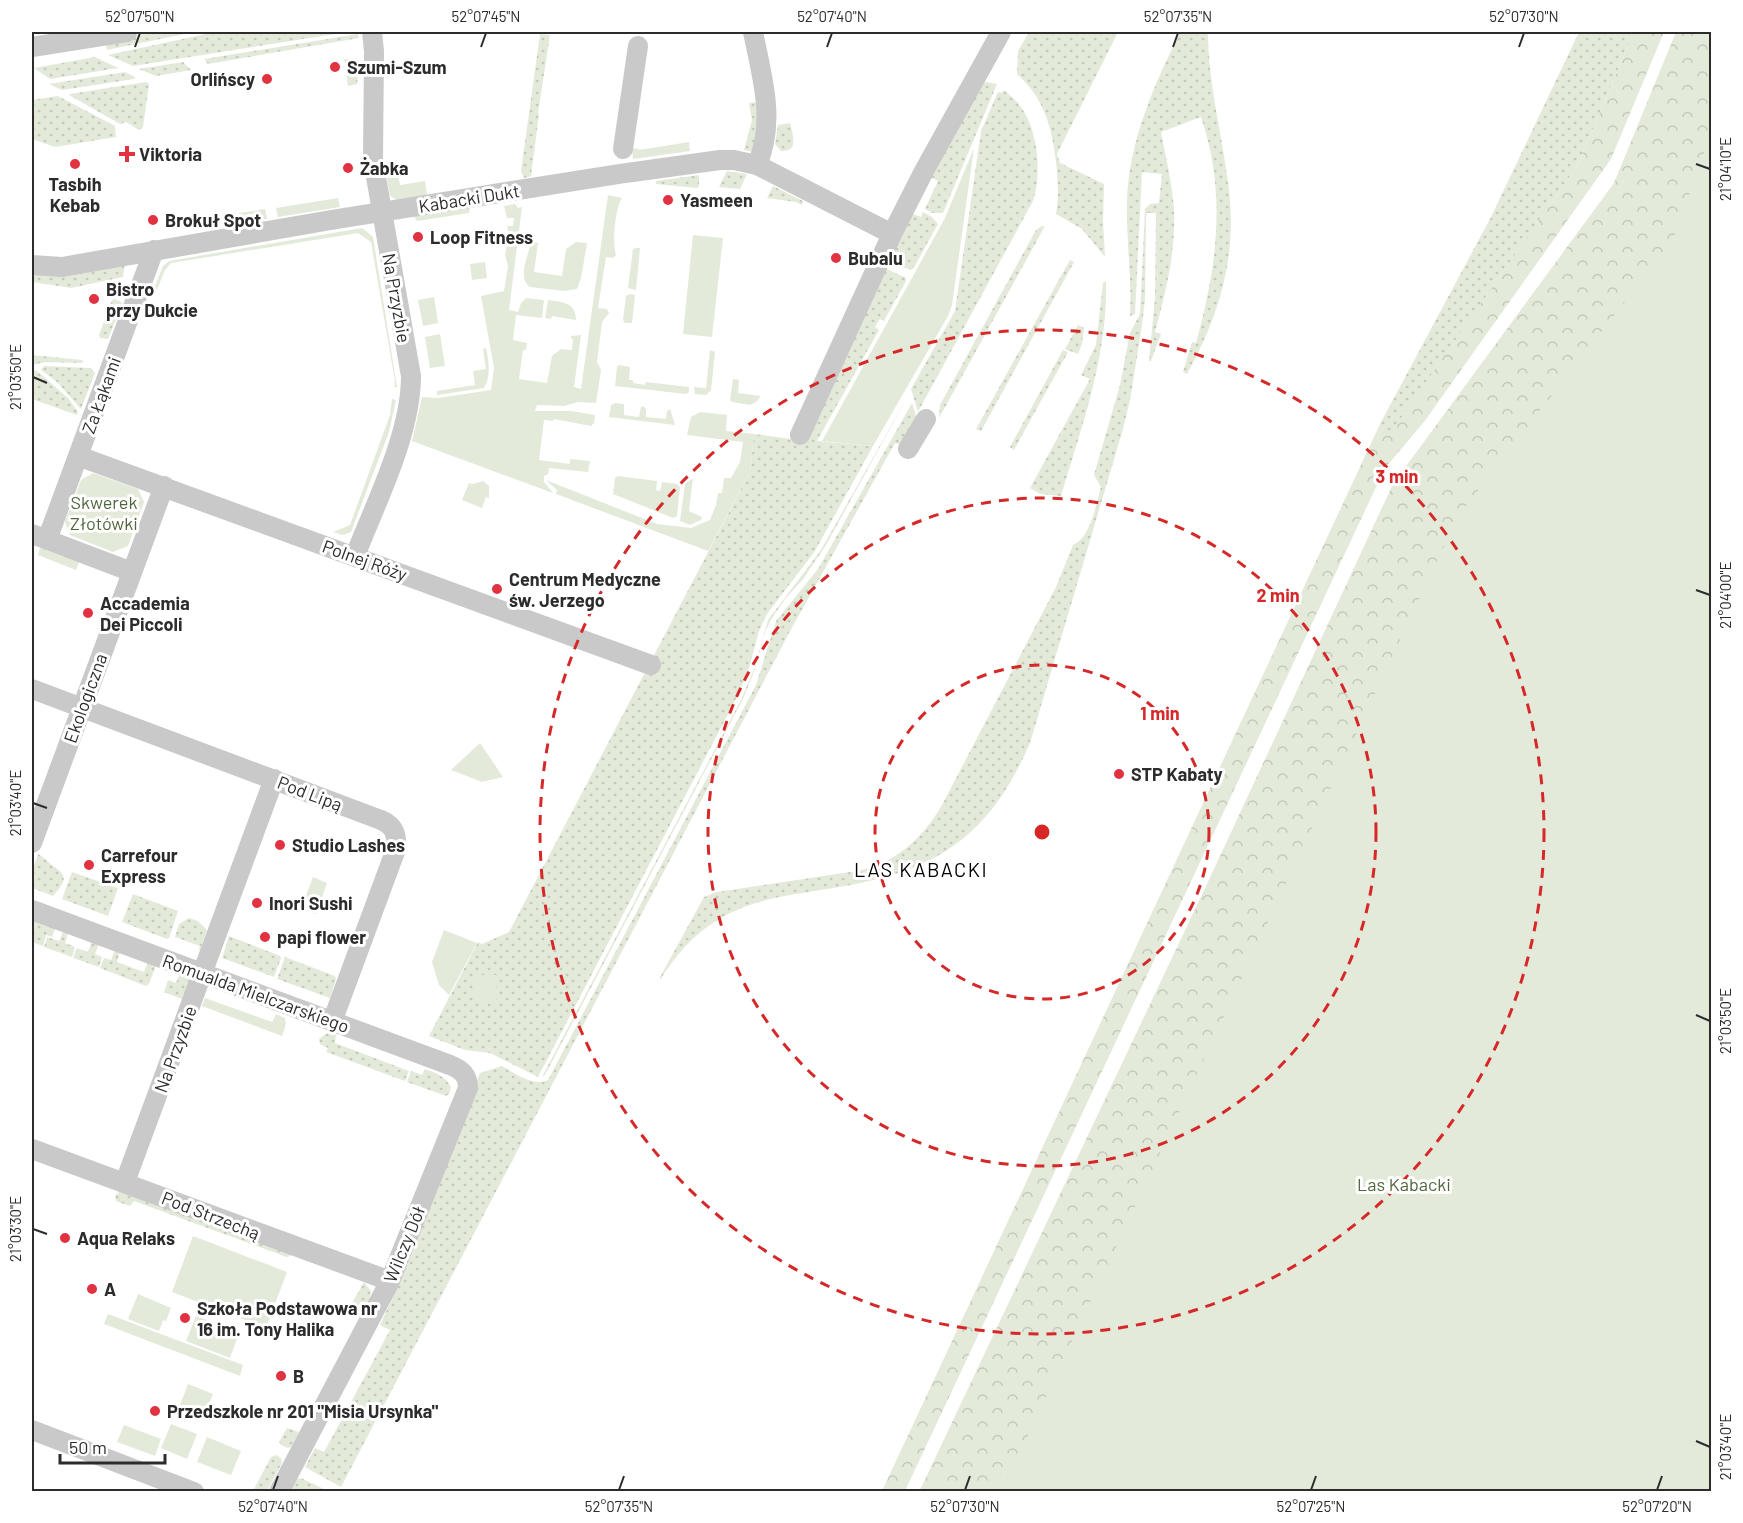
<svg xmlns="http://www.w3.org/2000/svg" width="1743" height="1523" viewBox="0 0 1743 1523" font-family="Barlow,sans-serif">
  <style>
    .grass { fill: url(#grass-dots) }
    .forest { fill: url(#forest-crowns) }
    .green { fill: #e3eada }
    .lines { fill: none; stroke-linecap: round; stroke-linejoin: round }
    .minor { stroke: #c9c9c9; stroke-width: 20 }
    .ticks { fill: none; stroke: #2c2c2c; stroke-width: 2 }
    .ring { fill: none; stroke: #d62828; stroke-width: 3; stroke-dasharray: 10 8 }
    .poi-dot { fill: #e03240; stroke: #fff; stroke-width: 2 }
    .labels { text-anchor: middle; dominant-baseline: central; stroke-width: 6; stroke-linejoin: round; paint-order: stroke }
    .poi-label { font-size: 18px; font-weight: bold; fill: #2c2c2c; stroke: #fff; text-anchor: start }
    .street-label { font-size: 18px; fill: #2c2c2c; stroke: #fff }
    .park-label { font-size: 18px; fill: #50663b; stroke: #fff }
    .neighbourhood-label { font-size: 20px; letter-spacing: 1.5px; fill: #000; stroke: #fff }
    .centre { fill: #d62828; stroke: #fff; stroke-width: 3 }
    .ring-label { font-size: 18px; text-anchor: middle; font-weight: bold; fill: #d62828; stroke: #fff; stroke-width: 6; stroke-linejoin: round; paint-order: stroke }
    .neatline { fill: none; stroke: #2c2c2c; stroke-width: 2 }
    .ticks-label { font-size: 15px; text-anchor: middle; fill: #2c2c2c }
  </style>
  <defs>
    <pattern id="grass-dots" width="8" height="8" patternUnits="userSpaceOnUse" patternTransform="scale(1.5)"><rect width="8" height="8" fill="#e3eada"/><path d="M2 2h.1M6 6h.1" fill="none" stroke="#c3c9bb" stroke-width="1.8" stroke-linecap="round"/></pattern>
    <pattern id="forest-crowns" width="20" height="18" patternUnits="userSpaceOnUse" patternTransform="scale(1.5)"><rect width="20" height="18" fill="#e3eada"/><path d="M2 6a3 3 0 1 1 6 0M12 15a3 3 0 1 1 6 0" fill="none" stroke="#c3c9bb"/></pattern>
  </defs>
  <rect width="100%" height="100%" fill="#fff"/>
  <path class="grass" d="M157,32H194L107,50L106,45L130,36Z
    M215,32H348L133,66L108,55Z
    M1029,32H1118L1057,154L1060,163L1104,184L1103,221L1105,257L1082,229L1056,214C1059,197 1058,178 1056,162C1052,127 1044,98 1017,74L1018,51Z
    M1180,32H1208C1208,85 1223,137 1229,190C1237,258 1219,316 1187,374L1183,372L1192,342L1196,343C1217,266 1227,194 1201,117L1161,132C1166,158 1172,183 1174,209C1176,252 1166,291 1155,332L1161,334L1151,361H1149L1155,298L1156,213H1147L1146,218L1145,300L1141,332L1130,400L1123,429L1030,743C1002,807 966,852 895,874C800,904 723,879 660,980V977L704,897L717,892L857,871C896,863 922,839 942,805L1056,587L1073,545C1091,537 1096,505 1101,487L1094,475L1120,385L1130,333L1140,314L1145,209L1150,204L1159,203L1162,174L1142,172L1135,314L1130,316C1132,278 1126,240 1127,201C1129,140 1154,86 1180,32Z
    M1579,32H1634L1577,166L1391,433L1380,424L1491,217Z
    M358,34L359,38L208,64L204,59Z
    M540,34L550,35L538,113L539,114L531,176L524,178L521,171Z
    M95,57L118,68L50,79L34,68Z
    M344,59H355L359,63L357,84L348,86Z
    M183,62L191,70L156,76L139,69Z
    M125,72L135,77L134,79L62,90L49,84Z
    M146,82L149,84L143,127L139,130L126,122L120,124L69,95L70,94Z
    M986,82L997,84L943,213H932L925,209L938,181L929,176L980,85Z
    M1004,90C1011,96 1018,102 1023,110C1038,134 1042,174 1033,201L918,412L911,389L955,311L981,131L998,92L1002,93Z
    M58,96L115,126L116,137L55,147L32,139V100Z
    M756,102L759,104L754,152L744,150L752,120L749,103Z
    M790,123C793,136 799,152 781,151L775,144L778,125Z
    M727,171L747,174L740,189L719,187Z
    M699,175V186L697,188L656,184V181Z
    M773,186L803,201L802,205L796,202L767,198Z
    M923,212L932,217L938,224L913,269L910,270L888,260L909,216L913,214L921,217Z
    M1042,226H1045L939,418L940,405L1036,230Z
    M1070,260L1074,262L981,431L976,429Z
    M125,264L123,277L71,288L32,282V272Z
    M885,268L906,278V281L884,321L880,319L875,327L879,330L817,441L873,446L815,551L767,614L759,631L748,672L738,695L538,1077L490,1053L465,1050L429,1036L478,942L482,944L509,932L750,472L754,434L806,441Z
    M1106,281C1108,355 1082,426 1061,496L1040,494L1030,488L1090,379L1081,375L1096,345L1103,283Z
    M115,299L121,302L122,304L108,339L100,338L99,335L112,300Z
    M1078,325L1084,328L1082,344L1078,354L1065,349Z
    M1063,350L1068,352L1014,450L1010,447Z
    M32,355L82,360H83L82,363L45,362L32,365Z
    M44,366L91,368L95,373L81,409L57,382L41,370Z
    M32,370L37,371L68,398L78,412L77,415L32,399Z
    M909,394L826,545L804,578L785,599L772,618L765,632L755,669L744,697L545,1075L542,1077L741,700L755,667L768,620L821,550Z
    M912,403L916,417L901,445L895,443L789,633L341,1487L305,1467L315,1448L324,1452L390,1330L380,1325L414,1250L410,1248L480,1073L502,1066C515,1073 533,1087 548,1080L756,685L776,621L818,569Z
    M38,854C44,857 48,862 53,866C71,877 63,884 53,896L32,888V871Z
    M72,872L118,888L108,916L62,899Z
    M133,894L178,911L169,938L167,939L122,922Z
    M189,918L198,921L207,930L200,950H199L200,946L175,937L179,924Z
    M34,920L56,927L52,937L46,935L43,946L32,942V923H33Z
    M63,932L68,933L65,943L75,947L72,957L44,947L47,937L59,941Z
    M229,936L280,956L281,958L274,977L222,958Z
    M92,941L99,944L95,954L102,957L99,967L73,958L77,948L88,952Z
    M115,950L120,952L117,962L144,972L148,962L156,965L149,984L146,986L100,968L104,958L111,960Z
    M285,957L335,976L336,979L330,998L277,979Z
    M179,975L186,977L190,982L188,996L184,994L182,999L164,992L168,980L176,983Z
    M327,1033L336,1035L335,1043L409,1071L405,1081L326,1052L328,1048L320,1044L319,1039Z
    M425,1069C436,1073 445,1076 451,1087L449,1094L446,1096L407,1082L411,1071L422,1075Z
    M121,1190L309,1260V1262L292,1255L287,1257L134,1201L130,1206L116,1201L115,1196Z
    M364,1282L371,1291L369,1301L363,1312L353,1307L352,1303Z
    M287,1428L299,1432L291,1447L288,1448L281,1445L279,1442Z
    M276,1455L281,1458L282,1463L267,1491H253L271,1457Z
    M301,1478L328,1491L287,1492L297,1479Z"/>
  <path class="forest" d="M1634,32H1664L1611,159L1424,422L1385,468L905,1491H882L1380,424L1391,432L1577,166Z
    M1676,32H1711V1491L919,1492L1206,886L1393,484L1614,183Z"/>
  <path class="green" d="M1711,133V1491H1002L1458,516L1673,240Z
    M689,142L690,151L633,159L632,149L638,148L639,150Z
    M974,148L952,305L948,316L873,446L822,441L945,218Z
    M396,163L400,185L425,181L427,195L397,200L390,196L385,168L387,165Z
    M608,195L622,198C615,208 612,244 616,255L613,258L606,257L598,308L607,309L609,313L602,322L597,362L601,370L596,403L578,402L564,406L537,405L535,411H571L595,415L594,423L591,426L554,419L553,421L544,420L539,460L570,464V459L590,461L588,472L549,468L548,474L544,476V482L553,493L412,441L422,397L438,398L491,390L494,368L481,296L504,291L508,266L505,255L509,234L507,226H513L514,218H507L504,206L515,204L518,208L522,207L509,310L518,312L521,303L526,298L544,300L542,318L516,315L513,340L527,343L526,350H523L519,379L547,383L552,356L561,349L572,350L573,339H571V336L581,335L574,387L581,389Z
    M338,198L340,207L278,217L276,208Z
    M471,204L469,213L417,221L413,215Z
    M265,209L267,219L232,224L231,217L239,216V213Z
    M362,228L373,237L397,387H394L395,381L371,242L358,233L171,263L165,270L156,292L153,291L163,266L169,261Z
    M693,235L723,238L712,337L683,334Z
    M533,242L538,243L534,272L562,276L566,249L576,242L587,243L581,278L577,289L564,291L530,287C517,277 528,258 530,245Z
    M636,248H640L636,290L628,288L633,249Z
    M485,262L487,278L472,280L470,264Z
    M630,294L635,295L632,323H625L623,320L626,296Z
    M434,297L438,323L423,326L418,300Z
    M548,300C562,302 576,302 576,320L552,316L551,319L545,318Z
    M440,334L445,366L430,368L425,337Z
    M486,348C489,362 491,376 484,388L437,395V391L475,385L473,371L486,369L483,349Z
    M710,350L715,352L711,390L706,395L695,394L694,387L706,388Z
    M619,365L630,367L629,380H633V383L645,385L646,382L689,387V392L686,394L615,386L617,367Z
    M733,379L739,380L738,393L761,396L756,402L750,405L732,402L730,400Z
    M392,399L396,400L389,432L351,532L343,535L333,532L350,525L390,415Z
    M615,403L624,404V415L639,417L641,407L643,406L646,409V417L666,419L667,411L670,409L675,425L609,417L611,405Z
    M700,412L727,415L726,431L754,434L750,472L708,551L556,494L557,490L546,480L657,524L691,528L710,520L716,505L718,493H722L724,478H731L740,462L743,442L687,435L691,417Z
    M93,473L138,489L144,502L128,546L113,552L70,535L65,522L81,480Z
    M618,476L657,481L656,490L660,491L662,482L677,484L680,487L677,516L673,518L613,494L615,478Z
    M693,478L689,511L702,517L701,520L690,525L680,521L685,484Z
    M483,481L489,486V498L486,497L482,508L462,500L469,483L473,484Z
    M40,548L79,562L76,570L38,555Z
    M480,743L503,777L482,782L451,770Z
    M313,877L327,883L316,914L301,909Z
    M444,930L477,943L449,995L439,985L432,962Z
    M475,975H496V1003H475Z
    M205,998L272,1022L276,1014L285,1018L286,1024L282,1036L202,1006Z
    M193,1236L287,1272L266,1328L172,1292Z
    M138,1294L171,1308L166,1321L163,1320L159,1331L128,1319Z
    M108,1314L243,1365L240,1376L104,1324Z
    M196,1316L207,1320L210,1326L238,1336L230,1358L186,1341Z
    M188,1384L213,1394L202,1420L178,1410Z
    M171,1424L197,1434L187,1459L161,1448Z
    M124,1425L161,1439L155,1456L117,1442Z
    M207,1437L241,1451L231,1475L197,1462Z"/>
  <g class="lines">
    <path class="minor" d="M753,32C762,77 776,121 757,165
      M32,47L127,32
      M623,149L638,46
      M32,265L62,267L331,220L619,174L720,160H734L757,165L892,234
      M800,435L892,234L924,171L1001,32
      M908,449L926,419
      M78,456L651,665
      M32,534L132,572
      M47,540L154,250
      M355,556C376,502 411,434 411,376L373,160L374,51L372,32
      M32,689L381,820C395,826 397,835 396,849L332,1022
      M32,843L164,486
      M32,910L450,1065C462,1070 468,1075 468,1088L390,1281L279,1492
      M32,1149L390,1281
      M125,1182L274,779
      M32,1430L194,1492"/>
  </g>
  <path class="ticks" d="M135,47L140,33M481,47L486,33M827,47L832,33M1173,47L1178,33M1519,47L1524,33M1696,164L1710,169M33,377L47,383M1696,590L1710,595M33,803L47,808M1696,1015L1710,1021M33,1229L47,1234M1696,1441L1710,1447M273,1490L278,1476M619,1490L624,1476M965,1490L970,1476M1311,1490L1316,1476M1657,1490L1662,1476"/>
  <g class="ring">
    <circle cx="1042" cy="832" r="167"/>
    <circle cx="1042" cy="832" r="334"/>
    <circle cx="1042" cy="832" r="502"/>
  </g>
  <g class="poi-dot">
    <circle cx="335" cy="67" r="6"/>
    <circle cx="267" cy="79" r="6"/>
    <path d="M124 145h6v6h6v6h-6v6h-6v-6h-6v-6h6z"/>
    <circle cx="75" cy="164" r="6"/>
    <circle cx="348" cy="168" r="6"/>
    <circle cx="668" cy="200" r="6"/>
    <circle cx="153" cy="220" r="6"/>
    <circle cx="418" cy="237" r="6"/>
    <circle cx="836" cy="258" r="6"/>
    <circle cx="94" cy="299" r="6"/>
    <circle cx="497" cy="589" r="6"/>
    <circle cx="88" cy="613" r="6"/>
    <circle cx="1119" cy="774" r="6"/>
    <circle cx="280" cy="845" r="6"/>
    <circle cx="89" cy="865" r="6"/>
    <circle cx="257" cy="903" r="6"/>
    <circle cx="265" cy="937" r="6"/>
    <circle cx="65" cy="1238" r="6"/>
    <circle cx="92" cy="1289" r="6"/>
    <circle cx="185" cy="1318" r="6"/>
    <circle cx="281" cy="1376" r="6"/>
    <circle cx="155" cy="1411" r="6"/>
  </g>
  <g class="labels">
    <g class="poi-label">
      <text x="347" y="67">Szumi-Szum</text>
      <text x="255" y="79" text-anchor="end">Orlińscy</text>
      <text x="139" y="154">Viktoria</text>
      <text x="360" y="168">Żabka</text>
      <text x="75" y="184" text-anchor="middle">Tasbih<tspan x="75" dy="21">Kebab</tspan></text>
      <text x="680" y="200">Yasmeen</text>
      <text x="165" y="220">Brokuł Spot</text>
      <text x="430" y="237">Loop Fitness</text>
      <text x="848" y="258">Bubalu</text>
      <text x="106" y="289">Bistro<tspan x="106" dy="21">przy Dukcie</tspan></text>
      <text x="509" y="579">Centrum Medyczne<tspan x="509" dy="21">św. Jerzego</tspan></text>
      <text x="100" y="603">Accademia<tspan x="100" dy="21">Dei Piccoli</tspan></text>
      <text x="1131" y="774">STP Kabaty</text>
      <text x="292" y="845">Studio Lashes</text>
      <text x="101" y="855">Carrefour<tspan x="101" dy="21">Express</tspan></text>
      <text x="269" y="903">Inori Sushi</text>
      <text x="277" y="937">papi flower</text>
      <text x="77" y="1238">Aqua Relaks</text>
      <text x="104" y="1289">A</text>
      <text x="197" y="1308">Szkoła Podstawowa nr<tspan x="197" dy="21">16 im. Tony Halika</tspan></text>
      <text x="293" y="1376">B</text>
      <text x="167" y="1411">Przedszkole nr 201 "Misia Ursynka"</text>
    </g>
    <g class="street-label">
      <text transform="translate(469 198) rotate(-9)">Kabacki Dukt</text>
      <text transform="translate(397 298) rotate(80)">Na Przyzbie</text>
      <text transform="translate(101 395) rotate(-70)">Za Łąkami</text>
      <text transform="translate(365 560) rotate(20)">Polnej Róży</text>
      <text transform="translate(85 698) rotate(-70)">Ekologiczna</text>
      <text transform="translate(310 793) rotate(21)">Pod Lipą</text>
      <text transform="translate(256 993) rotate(20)">Romualda Mielczarskiego</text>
      <text transform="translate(175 1049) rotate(-70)">Na Przyzbie</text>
      <text transform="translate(211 1215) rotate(21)">Pod Strzechą</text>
      <text transform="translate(404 1244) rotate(-68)">Wilczy Dół</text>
    </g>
    <g class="park-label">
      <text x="104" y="502">Skwerek<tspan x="104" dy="21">Złotówki</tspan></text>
      <text x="1404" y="1184">Las Kabacki</text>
    </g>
    <g class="neighbourhood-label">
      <text x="921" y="869">LAS KABACKI</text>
    </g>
  </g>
  <circle cx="1042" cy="832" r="9" class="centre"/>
  <g class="ring-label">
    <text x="1397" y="483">3 min</text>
    <text x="1278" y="602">2 min</text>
    <text x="1160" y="720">1 min</text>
  </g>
  <rect width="1743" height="1523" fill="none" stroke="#ffffff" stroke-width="66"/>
  <path d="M60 1454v9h105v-9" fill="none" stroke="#2c2c2c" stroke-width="3"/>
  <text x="69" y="1454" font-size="18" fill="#2c2c2c" stroke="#ffffff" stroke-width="4.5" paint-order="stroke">50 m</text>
  <rect x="33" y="33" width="1677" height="1457" class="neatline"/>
  <g class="ticks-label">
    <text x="140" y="22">52°07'50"N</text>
    <text x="486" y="22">52°07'45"N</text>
    <text x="832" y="22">52°07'40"N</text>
    <text x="1178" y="22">52°07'35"N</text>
    <text x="1524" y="22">52°07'30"N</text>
    <text transform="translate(1726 169) rotate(-90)" y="5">21°04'10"E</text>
    <text transform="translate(16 377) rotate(-90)" y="5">21°03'50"E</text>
    <text transform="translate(1726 595) rotate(-90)" y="5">21°04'00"E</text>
    <text transform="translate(16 803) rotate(-90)" y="5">21°03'40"E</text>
    <text transform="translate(1726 1021) rotate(-90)" y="5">21°03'50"E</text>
    <text transform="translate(16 1229) rotate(-90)" y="5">21°03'30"E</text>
    <text transform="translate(1726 1447) rotate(-90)" y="5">21°03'40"E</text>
    <text x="273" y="1512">52°07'40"N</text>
    <text x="619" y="1512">52°07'35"N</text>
    <text x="965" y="1512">52°07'30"N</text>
    <text x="1311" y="1512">52°07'25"N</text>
    <text x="1657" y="1512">52°07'20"N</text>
  </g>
</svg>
